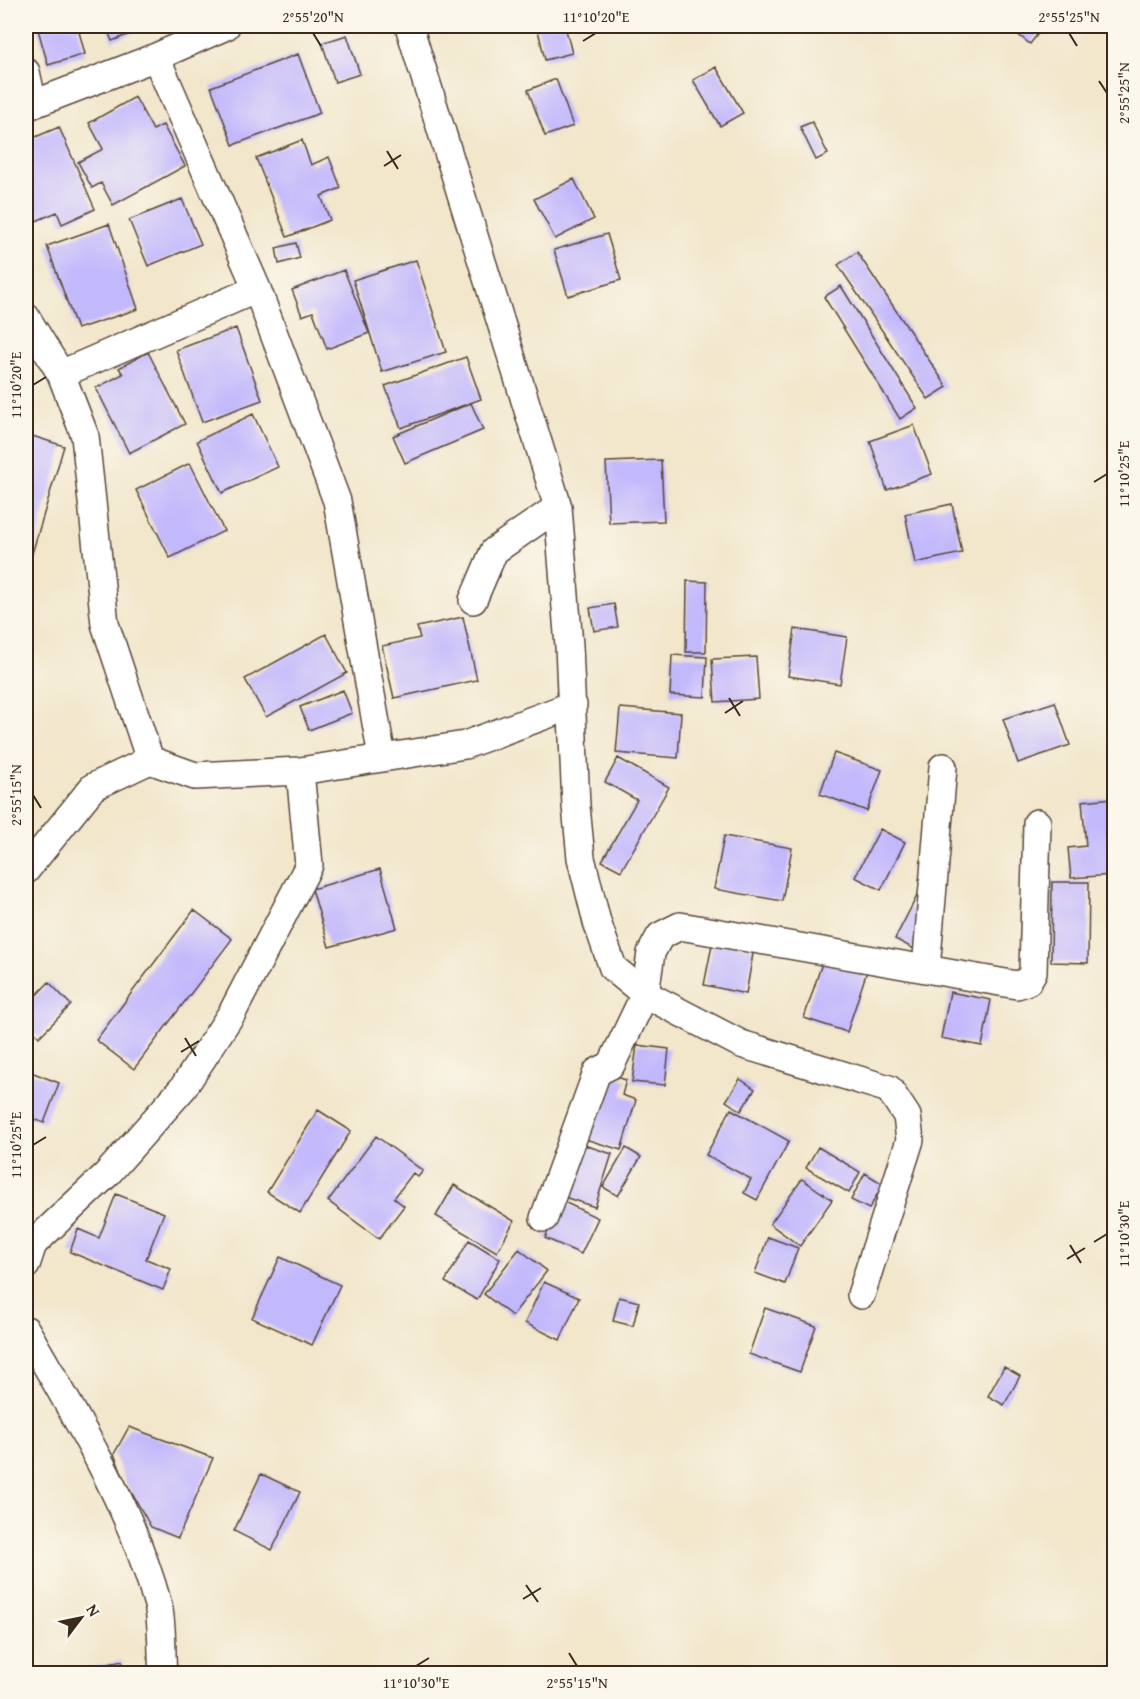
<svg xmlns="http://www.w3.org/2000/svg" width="1140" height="1699" viewBox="0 0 1140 1699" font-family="'Gentium Book Plus',serif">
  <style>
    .building { fill: #c2b8fc }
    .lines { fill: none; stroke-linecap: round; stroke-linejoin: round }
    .street-casing { stroke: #564638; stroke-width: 30 }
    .street { stroke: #fff; stroke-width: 27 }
    .ticks { fill: none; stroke: #3b2a1e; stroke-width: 2 }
    .neatline { fill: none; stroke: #3b2a1e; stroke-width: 2 }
    .ticks-label { font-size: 15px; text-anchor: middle; fill: #3b2a1e }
  </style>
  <rect width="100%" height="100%" fill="#fbf7ec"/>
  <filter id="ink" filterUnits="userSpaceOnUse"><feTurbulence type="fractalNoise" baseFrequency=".0167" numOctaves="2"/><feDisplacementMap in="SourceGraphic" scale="12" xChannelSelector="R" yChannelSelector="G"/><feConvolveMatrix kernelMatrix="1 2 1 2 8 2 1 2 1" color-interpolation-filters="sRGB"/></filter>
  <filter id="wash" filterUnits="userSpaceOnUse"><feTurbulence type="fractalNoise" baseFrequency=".008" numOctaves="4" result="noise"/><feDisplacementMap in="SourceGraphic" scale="24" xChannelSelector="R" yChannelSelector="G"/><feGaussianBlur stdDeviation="1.35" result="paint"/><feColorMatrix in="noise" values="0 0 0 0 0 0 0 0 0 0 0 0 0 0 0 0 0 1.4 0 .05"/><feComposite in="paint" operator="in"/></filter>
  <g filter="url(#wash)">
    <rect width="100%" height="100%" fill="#f2e6cb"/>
    <g id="blocks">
      <path class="building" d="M37,26H83L78,28L85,54L48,65Z
        M106,26H150L112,41Z
        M469,26H493L472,33Z
        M537,26H565L572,53L545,60Z
        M1007,26H1044L1030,44Z
        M347,35L360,74L335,82L322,43Z
        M298,54L320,113L233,145L211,87Z
        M716,67L743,113L720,126L693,80Z
        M556,79L573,126L545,136L528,90Z
        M135,97L153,130L163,125L185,166L113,205L101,183L92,188L78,162L103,149L89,123Z
        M812,122L828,154L816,160L800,127Z
        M59,127L95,209L62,224L57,212L29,224L26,218V141Z
        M302,140L311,165L329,157L341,188L321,196L330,220L287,237L256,158Z
        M574,179L594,219L555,239L534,199Z
        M182,199L201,244L148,266L129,220Z
        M109,224L138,309L77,329L47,246Z
        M607,234L621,280L568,296L554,250Z
        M296,243L300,258L279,264L276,248Z
        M857,252L947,387L928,399L838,265Z
        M416,260L446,352L382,372L353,280Z
        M344,270L369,333L327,349L313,312L302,316L292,290Z
        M841,286L917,408L900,419L824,297Z
        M236,328L262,400L202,422L176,350Z
        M148,352L185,424L129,453L96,388L123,374L119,368Z
        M466,357L481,399L401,428L385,386Z
        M471,403L483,430L405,463L393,436Z
        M253,414L278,467L222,493L197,441Z
        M914,425L932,474L887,490L870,441Z
        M26,434L64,446L26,574Z
        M661,460L664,521L609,523L606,462Z
        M190,463L224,531L170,558L136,490Z
        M952,504L962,553L915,563L905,514Z
        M687,581L707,582L706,652H686Z
        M614,604L618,627L594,631L590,608Z
        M463,617L477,680L394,698L382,646L420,638L417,627Z
        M795,629L847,637L840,684L788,676Z
        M326,634L347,673L266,717L245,679Z
        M672,655L707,657L705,697L670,695Z
        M756,657L759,699L715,702L712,659Z
        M343,690L352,713L309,730L300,707Z
        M1055,702L1070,745L1018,763L1003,719Z
        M620,708L681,713L678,758L616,753Z
        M834,753L882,770L867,811L820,794Z
        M618,758L669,787L621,871L602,861L637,800L605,782Z
        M1114,798V844H1109L1112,875L1071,878L1068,848L1086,846L1082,801Z
        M880,829L905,842L881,890L855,877Z
        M724,836L792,848L782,901L714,889Z
        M380,869L397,928L329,947L312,889Z
        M1052,882H1089L1088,963L1051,962Z
        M920,890L939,900L914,949L895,939Z
        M194,910L232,939L134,1069L96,1040Z
        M713,940L754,948L746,994L704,985Z
        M824,957L867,971L847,1032L804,1018Z
        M49,982L71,1005L39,1037L26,1024V1006Z
        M950,992L991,1000L982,1046L941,1038Z
        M637,1045L669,1049L665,1085L632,1082Z
        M26,1070L59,1083L44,1123L26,1116Z
        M605,1073L626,1080L622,1095L636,1100L621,1150L585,1139Z
        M740,1079L755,1089L741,1111L726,1101Z
        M731,1109L789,1141L757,1200L744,1193L751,1179L706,1155Z
        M318,1110L351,1131L300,1213L267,1192Z
        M376,1136L423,1171L418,1177L413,1173L394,1198L404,1206L379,1239L328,1201Z
        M581,1144L612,1154L595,1207L564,1197Z
        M818,1147L860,1172L849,1193L806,1168Z
        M626,1148L641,1157L618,1196L603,1187Z
        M865,1173L883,1184L869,1209L851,1200Z
        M802,1179L832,1200L800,1246L770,1224Z
        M454,1185L514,1221L497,1252L436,1216Z
        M116,1194L164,1213L146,1259L171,1269L163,1290L70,1252L78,1229L99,1238Z
        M562,1201L598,1218L581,1254L545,1238Z
        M768,1237L798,1248L785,1284L755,1273Z
        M469,1240L500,1259L477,1300L445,1282Z
        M519,1249L547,1271L512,1316L484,1294Z
        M280,1257L340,1285L312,1345L252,1318Z
        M544,1282L579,1298L560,1340L525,1323Z
        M619,1297L639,1302L633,1326L613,1321Z
        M765,1308L816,1326L800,1372L749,1354Z
        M1004,1367L1020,1376L1004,1405L988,1396Z
        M129,1427L213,1458L178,1538L151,1527L125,1481L114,1454Z
        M261,1474L300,1492L272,1550L234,1531Z
        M122,1661L125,1674H70V1673Z"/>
    </g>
  </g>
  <g filter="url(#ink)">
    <use href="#blocks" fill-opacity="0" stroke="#564638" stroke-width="1.5"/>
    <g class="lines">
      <defs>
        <path id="street" d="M409,26L558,507L569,646L576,806L581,858L597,922L613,968L645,994L741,1044L889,1089L907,1116L910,1140L861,1295
          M156,57L257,289L337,501L382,757
          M26,72L33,104
          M26,107L156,57L226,26
          M26,317L61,374L85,436L105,624L150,760L195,776L300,771L465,745L573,705
          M61,374L257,289
          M473,600L494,551L558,507
          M26,870L93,787L150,760
          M926,969L943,767
          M544,1218L597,1072L611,1065L645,994L651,953L660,936L680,926L1017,985L1028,981L1033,972L1037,823
          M26,1265L33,1244L107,1174L183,1088L232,1013L309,865L300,771
          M26,1330C76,1418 131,1506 158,1605C163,1626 161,1652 163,1674"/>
      </defs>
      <use href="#street" class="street-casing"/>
      <use href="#street" class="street"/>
    </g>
  </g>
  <path class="ticks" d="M313,33L321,46M1069,33L1077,46M583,41L596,33M1099,81L1107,93M387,151L398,169M384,166L401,155M33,385L46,377M1094,482L1107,474M729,698L740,716M725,713L743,701M33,795L41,808M185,1038L196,1056M181,1052L199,1041M33,1145L46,1137M1094,1242L1107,1234M1070,1245L1081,1263M1067,1259L1085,1248M526,1585L538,1602M523,1599L541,1588M569,1653L577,1666M416,1666L429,1658"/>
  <rect width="1140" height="1699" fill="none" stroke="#fbf7ec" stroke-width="66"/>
  <g transform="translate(81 1618) rotate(58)" stroke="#fbf7ec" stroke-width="4.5" paint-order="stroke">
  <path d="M0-4.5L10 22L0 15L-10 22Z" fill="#3b2a1e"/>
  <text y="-9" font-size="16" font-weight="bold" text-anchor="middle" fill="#3b2a1e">N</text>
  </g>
  <rect x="33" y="33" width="1074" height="1633" class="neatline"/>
  <g class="ticks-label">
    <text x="313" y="22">2°55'20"N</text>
    <text x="596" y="22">11°10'20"E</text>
    <text x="1069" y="22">2°55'25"N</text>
    <text transform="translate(1124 93) rotate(-90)" y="5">2°55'25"N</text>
    <text transform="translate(16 385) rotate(-90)" y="5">11°10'20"E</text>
    <text transform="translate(1124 474) rotate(-90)" y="5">11°10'25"E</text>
    <text transform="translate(16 795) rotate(-90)" y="5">2°55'15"N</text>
    <text transform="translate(16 1145) rotate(-90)" y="5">11°10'25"E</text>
    <text transform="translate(1124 1234) rotate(-90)" y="5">11°10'30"E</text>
    <text x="416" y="1688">11°10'30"E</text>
    <text x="577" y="1688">2°55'15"N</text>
  </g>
</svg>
